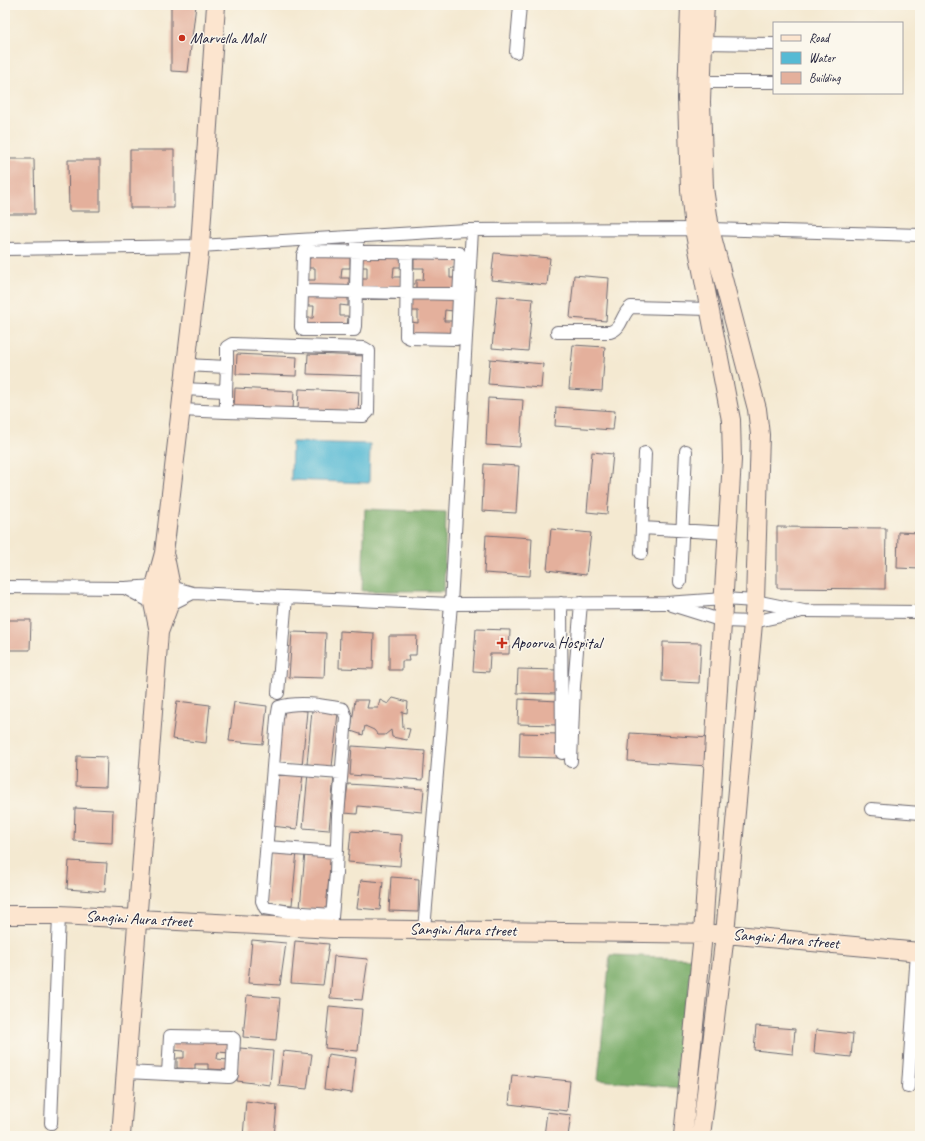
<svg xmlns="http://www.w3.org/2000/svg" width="925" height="1141" viewBox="0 0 925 1141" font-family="Caveat,sans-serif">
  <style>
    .forest { fill: #78ab67; stroke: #4d6651 }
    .water { fill: #56bad4; stroke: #3c6e88 }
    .building { fill: #e4b09c }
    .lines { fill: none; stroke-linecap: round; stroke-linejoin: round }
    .street-casing { stroke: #6c6870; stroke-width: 14 }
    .secondary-casing { stroke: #6c6870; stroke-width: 20 }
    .street { stroke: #fff; stroke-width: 12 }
    .secondary { stroke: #fce5cf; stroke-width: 18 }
    .poi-dot { fill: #c8321e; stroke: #fbf7ec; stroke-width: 1.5 }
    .labels { text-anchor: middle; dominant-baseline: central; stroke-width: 3; stroke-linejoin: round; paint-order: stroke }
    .poi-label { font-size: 16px; fill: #22223b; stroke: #fbf7ec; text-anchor: start }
    .street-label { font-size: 16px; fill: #22223b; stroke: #fbf7ec }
  </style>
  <rect width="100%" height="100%" fill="#fbf7ec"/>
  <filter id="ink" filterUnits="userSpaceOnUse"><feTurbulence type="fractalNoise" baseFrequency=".025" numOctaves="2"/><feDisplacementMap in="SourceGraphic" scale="8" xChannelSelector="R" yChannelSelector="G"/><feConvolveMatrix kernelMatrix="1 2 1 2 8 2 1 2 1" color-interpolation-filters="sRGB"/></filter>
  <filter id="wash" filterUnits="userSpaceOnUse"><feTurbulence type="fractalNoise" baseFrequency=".012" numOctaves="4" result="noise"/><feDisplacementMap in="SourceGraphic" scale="16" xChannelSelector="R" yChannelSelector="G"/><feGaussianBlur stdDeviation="0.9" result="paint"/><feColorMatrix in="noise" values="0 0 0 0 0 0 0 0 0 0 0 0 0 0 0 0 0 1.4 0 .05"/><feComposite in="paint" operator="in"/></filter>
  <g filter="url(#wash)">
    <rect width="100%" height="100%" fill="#f4e9d1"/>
    <path class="forest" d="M365,509L446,512L444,591H362Z
      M610,955L692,958L680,1088L598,1080Z"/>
    <path class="water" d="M292,442L370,444L369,483L291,480Z"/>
    <g id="blocks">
      <path class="building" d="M171,5H196L188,72L171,71Z
        M130,150H174V208H130Z
        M5,159H34L35,214H5Z
        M68,160H100V211H69Z
        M402,253V267H394L393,277H401V291L359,290V279H367V267H357L358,257Z
        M419,253L459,254L458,268H450V278H458L457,292L416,291V280H423L424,268H414V259H419Z
        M494,253L550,258L547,285L491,280Z
        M310,254L350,255V268H342L341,278H349V290L307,289V280H315V268H305L306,259H310Z
        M574,275L609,278L606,321L570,318Z
        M304,296H348V306L340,305V316H348L347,330L306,329V318H313L314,306H304Z
        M413,296L453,297V311L445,310L444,321H452V335L410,334L411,322L418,323V311H408L409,301H413Z
        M497,296L533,299L528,351L492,348Z
        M573,345L605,347L602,391L569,389Z
        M237,354L297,357L296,376L236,374Z
        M308,354L368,356L367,376L307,374Z
        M490,359L543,364L541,388L488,384Z
        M235,388L294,391L293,410L234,408Z
        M299,389L359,392L358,411L298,409Z
        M488,398L523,400L520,447L486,445Z
        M556,407L615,411L613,430L555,426Z
        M592,452L613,454L607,514L587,512Z
        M484,464L519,466L516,513L482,511Z
        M777,527L886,528L885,589L777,588Z
        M551,529L591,533L586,575L547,570Z
        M898,532L920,533V569L897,568Z
        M486,535L532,538L530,576L484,573Z
        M5,620H31L30,650H5Z
        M476,629L510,630L509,654H490L489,672L473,671Z
        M340,631L374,633L373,669L339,668Z
        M292,632L326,633L324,678L289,677Z
        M389,636H417L416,655H408L409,661H402V670H389Z
        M663,642L701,643L699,683L662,681Z
        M518,669L557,670L556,694L517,693Z
        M393,698L408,702L407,713L402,712L403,728L410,729L407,740L392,737L391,730L385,735H378L374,730L365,726L363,735L351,731L355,700H369L367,708H378L380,700L388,704Z
        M519,699L558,701L557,725L518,724Z
        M177,701L210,705L206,743L172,739Z
        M234,702L267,706L263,744L229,741Z
        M282,709L307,711L302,766L276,763Z
        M312,710L338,713L332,767L307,764Z
        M520,733L558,734V758L519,757Z
        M630,733L710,738L708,766L628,761Z
        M352,746L425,751L423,780L350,775Z
        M77,756L107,757L106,787L76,786Z
        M277,772L303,774L297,829L272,826Z
        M308,773L334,776L329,830L303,828Z
        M348,784L424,789L422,812L358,806L357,814L344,813Z
        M75,808L113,810L112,843L74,841Z
        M351,831L402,835L400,866L348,862Z
        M271,849L297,851L292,905L266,903Z
        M305,853L331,856L326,910L300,908Z
        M69,861L107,863L105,892L67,889Z
        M391,877L419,879L418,912L389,911Z
        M361,880L383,882L380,910L357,908Z
        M252,940L286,943L280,985L248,983Z
        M295,941L329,944L323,985L291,983Z
        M334,956L368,959L362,1000L330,998Z
        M247,995L280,998L276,1040L243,1037Z
        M329,1006L362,1009L358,1051L325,1048Z
        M756,1026L795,1029L793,1054L754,1050Z
        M816,1030L853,1034L851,1057L814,1053Z
        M173,1037L230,1039V1053L218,1052L217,1059L228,1060V1070L208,1069V1064H195V1069L177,1068V1058H184V1051L172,1050Z
        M240,1048L273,1051L270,1085L237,1081Z
        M283,1051L312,1054L307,1089L279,1086Z
        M328,1054L356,1058L352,1093L324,1089Z
        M512,1075L570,1081L567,1111L509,1104Z
        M246,1101L277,1105L274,1136H243Z
        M547,1112L571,1115L568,1136H544Z"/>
    </g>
  </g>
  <g filter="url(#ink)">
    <use href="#blocks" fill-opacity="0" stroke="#6c6870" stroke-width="1"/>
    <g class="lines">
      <defs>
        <path id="street" d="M703,43L774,44
          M516,52L520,5
          M702,82H774
          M357,237V252L355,326L354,330H303L301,327L303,255L305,251H307C357,252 406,252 456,253H459L461,257L457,337L456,339L410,338L406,336L407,252
          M5,249L200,246L466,230L710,229L920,235
          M302,291L459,294
          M557,332H610C623,328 621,314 631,307L710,309
          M183,389L226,391V412L361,416H364L368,412L369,351L364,348L232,344L227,347V367L185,365
          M226,391L227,367
          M180,410L226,412
          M645,453L642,528L728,533
          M641,553L642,528
          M680,582L686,451
          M5,587L125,588L155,586L171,587L193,593L451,604L666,603L724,599L755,601L804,611L920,612
          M125,588L153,603L169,605L193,593
          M561,603L562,753
          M672,605L723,621L753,622L799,612
          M278,693L286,597
          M571,761L574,686L581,603
          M273,768L341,773
          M871,809L920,813
          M267,847L337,852
          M289,912L332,915
          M288,927L289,912L265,908L262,901L277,718L279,707C299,701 322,705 343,709L346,717L338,816L336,873L331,928
          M424,930L451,604L472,230
          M126,1072L228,1077H230L232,1075L234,1039L231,1037L170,1036L168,1074
          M908,1087L917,952
          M51,1123L59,915"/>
        <path id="secondary" d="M159,632L169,605L171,587L165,557
          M5,915H59L335,929L725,934L920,952
          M121,1136L159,632L153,603L155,586L164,553L200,246L216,5
          M683,1136L703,934L732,460L731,420L694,229L690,190L687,98L690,5
          M701,1136L725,934L755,601L760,435L757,409L710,229L704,188L701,102L703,43L705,5"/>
      </defs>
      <use href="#street" class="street-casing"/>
      <use href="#secondary" class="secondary-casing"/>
      <use href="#street" class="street"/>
      <use href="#secondary" class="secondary"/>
    </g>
  </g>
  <g class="poi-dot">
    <circle cx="182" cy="38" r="4"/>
    <path d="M500 637h4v4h4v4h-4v4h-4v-4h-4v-4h4z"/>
  </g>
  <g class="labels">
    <g class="poi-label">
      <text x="190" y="38">Marvella Mall</text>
      <text x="511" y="643">Apoorva Hospital</text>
    </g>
    <g class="street-label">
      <text transform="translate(139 919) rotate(3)">Sangini Aura street</text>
      <text transform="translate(463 930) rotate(1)">Sangini Aura street</text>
      <text transform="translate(786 939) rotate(5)">Sangini Aura street</text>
    </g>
  </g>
  <rect width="925" height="1141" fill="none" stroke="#fbf7ec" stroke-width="20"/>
  <rect x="773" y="22" width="130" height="72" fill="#fbf7ec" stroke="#a4a2a5"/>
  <rect x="781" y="35" width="20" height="6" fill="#fce5cf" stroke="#a4a2a5"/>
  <text x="809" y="42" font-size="12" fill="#22223b">Road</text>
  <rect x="781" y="52" width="20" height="12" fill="#56bad4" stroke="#a4a2a5"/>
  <text x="809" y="62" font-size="12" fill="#22223b">Water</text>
  <rect x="781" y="72" width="20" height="12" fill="#e4b09c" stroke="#a4a2a5"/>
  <text x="809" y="82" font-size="12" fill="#22223b">Building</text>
</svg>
